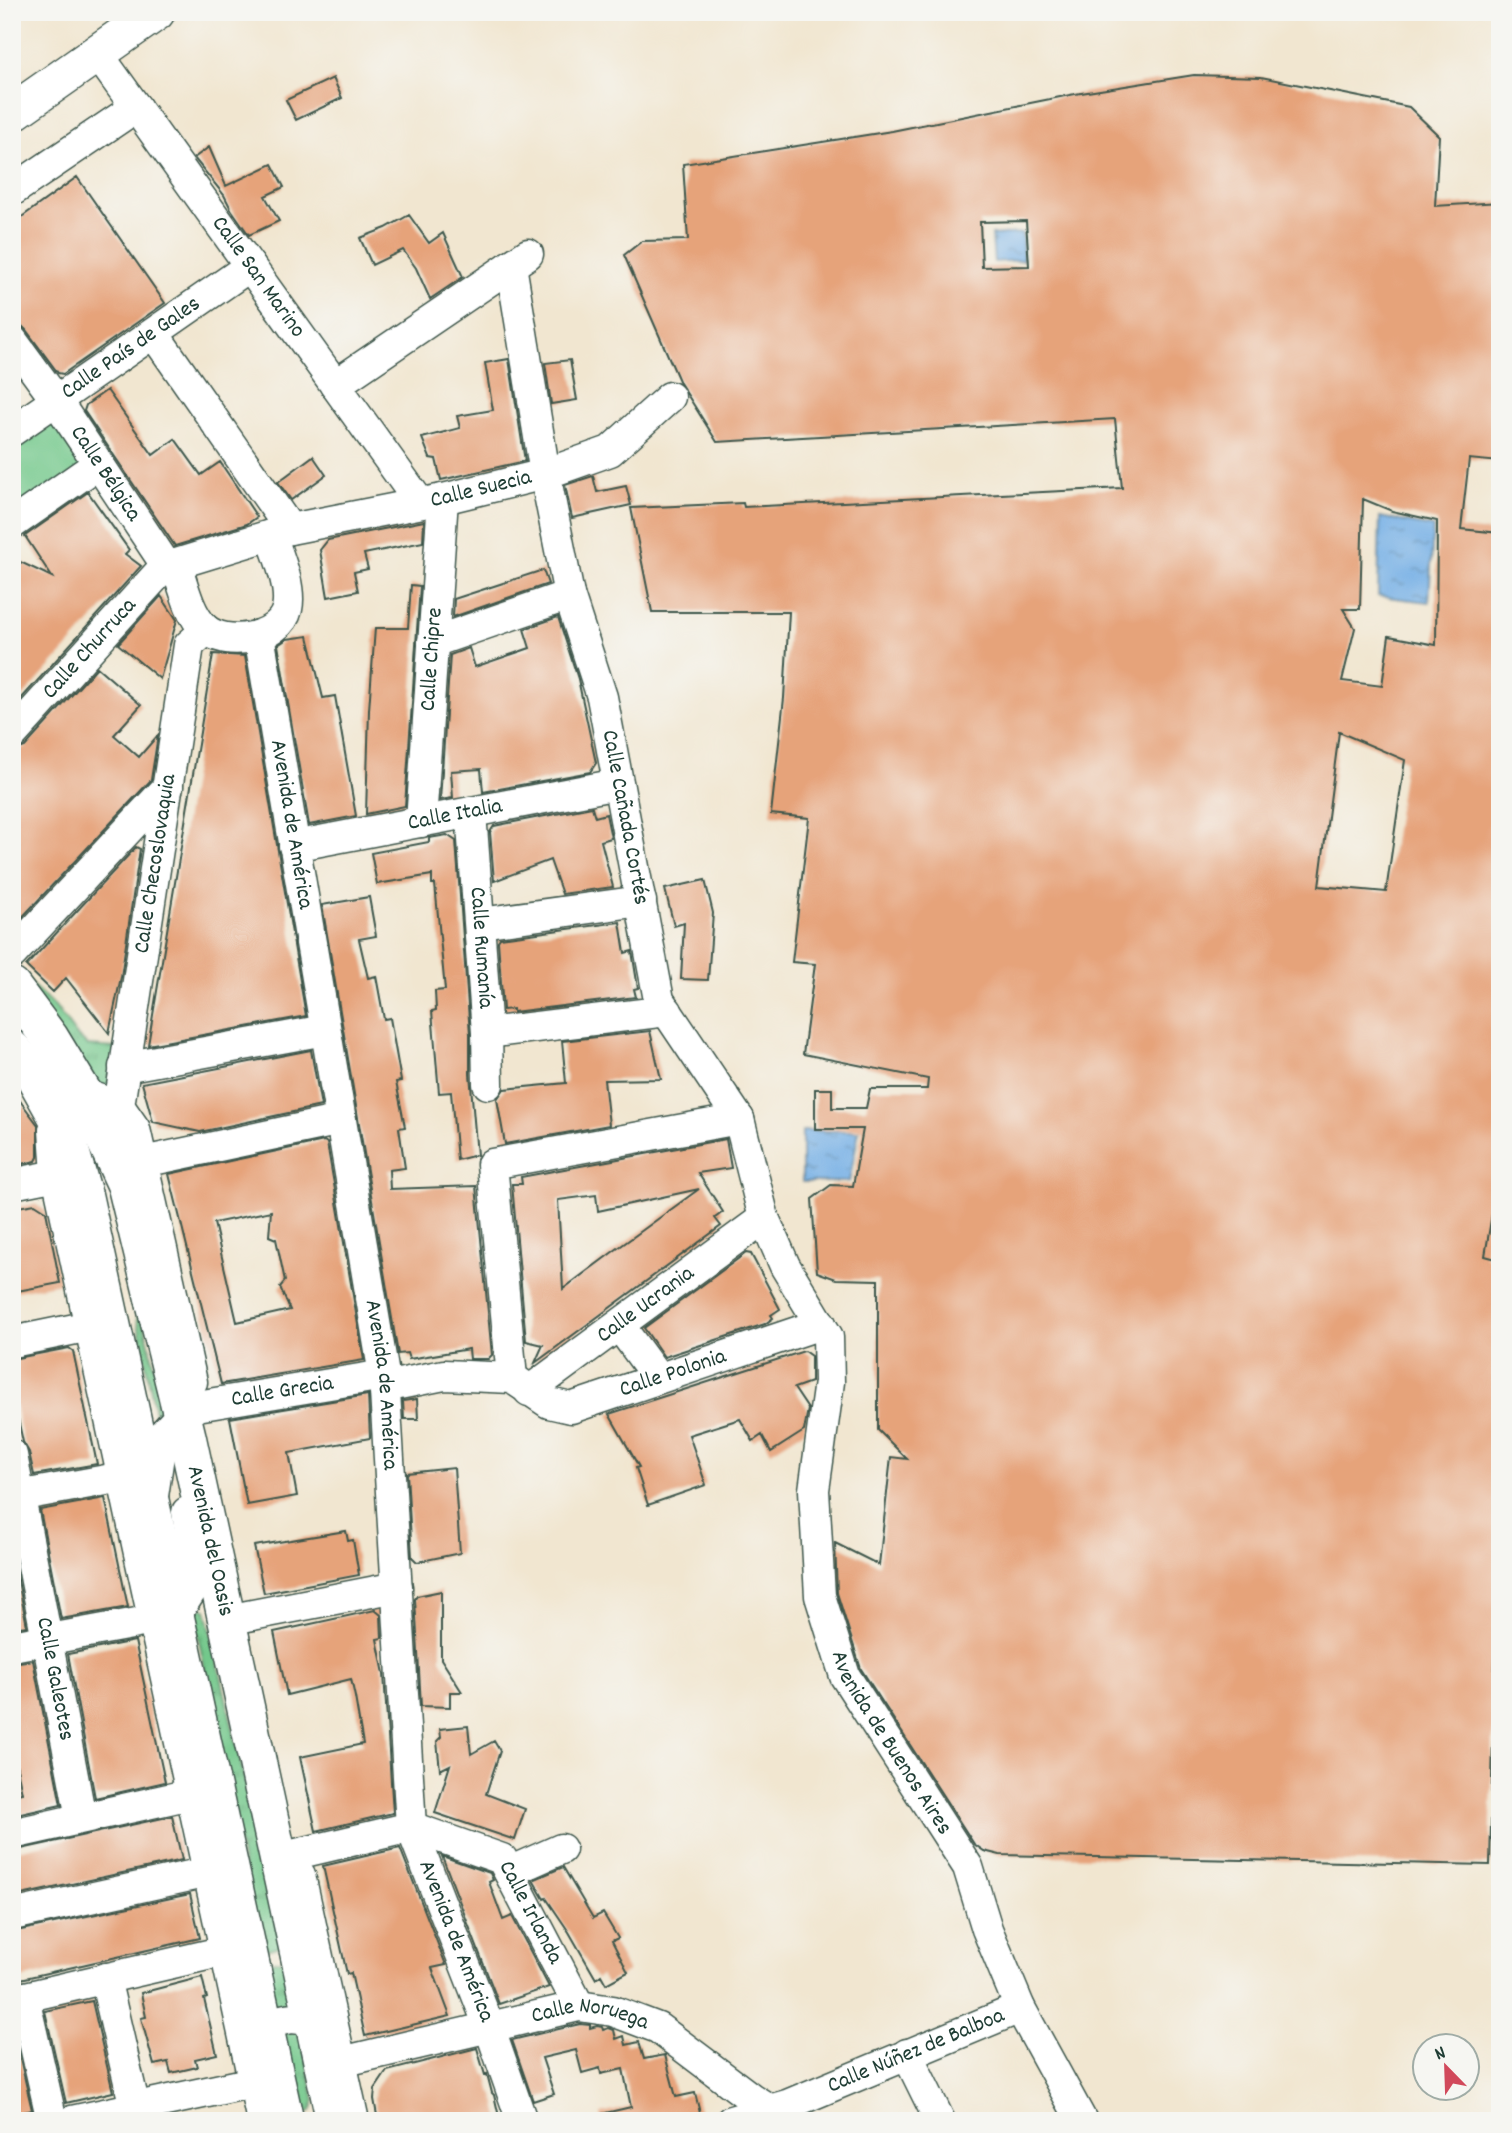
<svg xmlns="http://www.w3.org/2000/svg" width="1512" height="2133" viewBox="0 0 1512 2133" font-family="Dekko,sans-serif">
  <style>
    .grass { fill: url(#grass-tufts); stroke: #498260; stroke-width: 2 }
    .green { fill: #73c88b; stroke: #498260; stroke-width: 2 }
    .water { fill: url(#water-ripples); stroke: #4a768c; stroke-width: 2 }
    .building { fill: #e6a37a; fill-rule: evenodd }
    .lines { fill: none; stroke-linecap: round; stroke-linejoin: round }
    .minor-casing { stroke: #3e564b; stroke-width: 33 }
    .major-casing { stroke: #3e564b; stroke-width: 40 }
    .minor { stroke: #fff; stroke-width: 30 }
    .major { stroke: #fff; stroke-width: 37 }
    .labels { text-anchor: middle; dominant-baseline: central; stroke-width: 5; stroke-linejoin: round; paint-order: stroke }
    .street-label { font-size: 23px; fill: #1f3d34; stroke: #f6f6f2 }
  </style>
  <defs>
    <pattern id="grass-tufts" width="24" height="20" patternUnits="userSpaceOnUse" patternTransform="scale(1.75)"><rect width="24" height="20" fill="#73c88b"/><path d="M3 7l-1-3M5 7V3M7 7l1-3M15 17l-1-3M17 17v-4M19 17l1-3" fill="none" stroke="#5ea472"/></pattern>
    <pattern id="water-ripples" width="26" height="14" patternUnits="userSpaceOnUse" patternTransform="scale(1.75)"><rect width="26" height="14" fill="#75afe5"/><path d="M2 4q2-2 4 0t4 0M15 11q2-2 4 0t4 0" fill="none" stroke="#5f90ba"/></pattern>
  </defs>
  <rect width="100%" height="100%" fill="#f6f6f2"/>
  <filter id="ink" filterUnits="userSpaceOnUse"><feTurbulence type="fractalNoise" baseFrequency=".0143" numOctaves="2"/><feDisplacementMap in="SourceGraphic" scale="14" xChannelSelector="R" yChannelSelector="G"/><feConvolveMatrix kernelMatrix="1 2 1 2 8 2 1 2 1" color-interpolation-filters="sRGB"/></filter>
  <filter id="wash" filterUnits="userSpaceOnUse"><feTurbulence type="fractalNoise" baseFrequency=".00686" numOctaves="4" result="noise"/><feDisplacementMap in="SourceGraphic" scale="28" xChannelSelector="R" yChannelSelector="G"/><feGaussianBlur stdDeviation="1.57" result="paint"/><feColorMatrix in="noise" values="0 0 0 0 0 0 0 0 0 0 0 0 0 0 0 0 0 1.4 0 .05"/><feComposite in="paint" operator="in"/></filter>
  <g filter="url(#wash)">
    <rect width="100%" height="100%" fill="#f1e6d0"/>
    <path class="grass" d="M20,974L56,1008L76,1035L88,1046L115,1048L108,1088L84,1079Z
      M118,1218L167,1417L158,1428Z
      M200,1607L206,1609L282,1946L260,1951L193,1610Z
      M286,1959L293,1995L288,2006L280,2007L272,2004L263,1963Z
      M280,2026L299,2028L315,2100L311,2111L307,2113L301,2111Z"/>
    <path class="green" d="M56,400L98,464L12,524V431Z"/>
    <path class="water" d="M1022,233L1023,260L994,262L992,235Z
      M1380,517L1433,527L1429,602L1378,596Z
      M802,1131H859L849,1182H802Z"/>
    <g id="blocks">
      <path class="building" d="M1194,75L1261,77L1409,107L1439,136L1435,206L1500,202V462L1469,459L1461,529L1500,533V1166L1485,1256L1500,1260V1614H1496L1490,1865L1000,1855L984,1851L974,1844L861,1669L837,1593L835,1543L879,1565L891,1457L907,1459L878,1430V1280L836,1279L817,1272L812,1199L831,1185L853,1186L863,1129H815V1089H832V1108H866L870,1089H927L928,1079L803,1054L815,964L792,962L809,818L771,814L784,698L789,612H652L631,508L743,503L744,507L1122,488L1115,419L717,442L680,383L624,255L642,241L688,240L683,164L892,131L1075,94ZM1026,221L1029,266L982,267L980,222ZM1363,499L1392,511L1437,521L1436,645L1389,636L1382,686L1342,681L1355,628L1343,609H1360ZM1339,732L1405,760L1386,892L1319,886Z
        M333,78L342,98L296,120L286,100Z
        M209,147L226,186L272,164L284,187L265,196L279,221L249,235L231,209L224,195L194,158Z
        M77,177L165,303L63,374L58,373L26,330L12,316V224Z
        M409,215L429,243L443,233L463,277L430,299L416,268L403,250L372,265L360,238L386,228Z
        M509,359L525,461L441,480L436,459L430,458L422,438L460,428L457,416L493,410L485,363Z
        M570,360L577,400L551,404L545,363Z
        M107,390L153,455L175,439L201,475L220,462L257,517L247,524L175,546L84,411L86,405Z
        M313,456L326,475L291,500L278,482Z
        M593,476L597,492L626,486L631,505L572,518L565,485Z
        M88,492L129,550L125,554L141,566L12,709V558L52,577L25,536Z
        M424,521L423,542L364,554L368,569L354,572L358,591L328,597L320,550L328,540Z
        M543,570L548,584L453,617L454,599Z
        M411,585L420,586L405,806L366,814L369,710L375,628H408Z
        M161,596L177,620L160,679L118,644Z
        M558,617L578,679L596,763L590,772L483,792L481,769L451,771L453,798L440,800L450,655L469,648L475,667L530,648L524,629Z
        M308,636L323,698L335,696L356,816L309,825L278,645L287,639Z
        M213,654L245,656L306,1016L148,1045Z
        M97,667L141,705L114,735L139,757L158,735L151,780L14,926L12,752L25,747Z
        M592,807L595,817L606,814L611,838L601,841L613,887L562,894L550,860L494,881L490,832L494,826Z
        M447,835L456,841L470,1034V1074L477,1155L457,1160L451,1092L439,1093L432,1011L436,1010L435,991L445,990L435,884H432V875L377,884L371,853L429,842V838Z
        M136,847L140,849L121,977L109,1033L66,978L53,992L26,966Z
        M705,880L713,913L708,980L681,979L684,923L674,926L665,889Z
        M369,897L376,936L359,939L368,978L376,976L384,1019L390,1018L401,1081L396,1082L405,1127L399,1128L405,1168L389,1170L390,1189L476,1186L492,1355L488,1359H470L469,1349L409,1359L407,1353L398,1354L322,905Z
        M620,922L625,953L632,951L638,988L634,989L636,997L513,1012V1009L503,1010L498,941L500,938Z
        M650,1031L661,1079L604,1080L609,1125L505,1144L497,1099L504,1089L566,1083L562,1041Z
        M311,1050L321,1106L200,1132L153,1122L142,1083Z
        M12,1090L38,1125V1157L36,1161L12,1166Z
        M726,1139L731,1168L698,1173L723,1212L715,1218L721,1226L535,1363L543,1345L526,1341L512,1184H522L521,1177ZM699,1189L614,1251L563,1289L558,1200L596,1195L598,1211Z
        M324,1141L327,1143L364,1360L221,1384L169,1174ZM271,1211L269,1236L276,1239L285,1281L280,1287L290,1310L237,1322L214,1223Z
        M35,1204L46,1211L60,1283L12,1292V1208Z
        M746,1253L751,1254L780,1309L771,1315L773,1318L765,1324L664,1357L644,1328Z
        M69,1348L73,1351L97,1464L34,1475L29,1452L23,1442L12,1391V1359Z
        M804,1351L811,1356V1382L794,1388L808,1409L804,1431L771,1452L762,1435L753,1441L740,1419L689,1435L706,1485L648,1505L636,1468L639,1467L609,1414Z
        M368,1395L370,1438L289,1453L297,1496L247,1505L230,1418Z
        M417,1399L418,1419H404L403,1401Z
        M454,1468L460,1553L417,1562L412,1557L407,1473Z
        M105,1498L128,1607L61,1619L40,1510Z
        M346,1531L348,1541L353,1540L359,1575L264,1593L254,1546Z
        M12,1550L27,1626L12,1628Z
        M441,1591V1659L462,1692H450V1707L421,1706L415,1599L417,1596Z
        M375,1610L381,1615L382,1638L377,1639L384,1674L393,1813L316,1831L300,1757L363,1744L355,1697L351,1679L287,1695L274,1632Z
        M135,1641L165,1782L95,1798L68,1654Z
        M33,1660L61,1805L12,1816V1795L22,1793L12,1743V1663Z
        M468,1726L471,1754L494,1741L500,1751L486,1794L525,1809L515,1840L435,1813L450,1765L440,1770L437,1741L441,1737L440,1729Z
        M172,1816L182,1860L12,1897V1851Z
        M400,1848L446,1965L432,1968L450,2016L365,2036L351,1973L347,1974L323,1866Z
        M442,1856L490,1873L493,1880L489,1882L503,1920L512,1916L549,1987L499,2004Z
        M563,1867L593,1918L603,1913L618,1938L612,1941L628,1972L606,1984L601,1975L596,1979L569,1932L546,1898L544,1899L533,1880Z
        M190,1894L200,1938L12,1981V1932Z
        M202,1977L207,1998L204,1999L217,2054L195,2059L197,2067L171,2073L168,2062L154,2065L141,2018L146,2017L141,1993Z
        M92,2001L113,2092L66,2103L45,2011Z
        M12,2024L32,2110L12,2115Z
        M580,2024L590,2025V2028L597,2026L602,2027L603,2030L609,2028L614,2030L616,2039L624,2036L626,2045L639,2042L644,2059L665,2055L676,2097L695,2093L702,2121H602L601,2114L631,2107L623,2069L601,2074L600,2068L582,2073L576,2050L542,2058L554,2094L533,2101L512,2040Z
        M477,2048L485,2075L487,2074L492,2093L494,2095L500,2121H378L374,2099L375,2089L387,2071Z"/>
    </g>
  </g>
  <g filter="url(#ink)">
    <use href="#blocks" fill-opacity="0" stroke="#3e564b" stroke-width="2"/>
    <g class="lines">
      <defs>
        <g id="minor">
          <path id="s1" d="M97,53L420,503"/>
          <path d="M12,191L136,107"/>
          <path id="s2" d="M511,265L545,474L569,595L602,697L659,1000L739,1119L764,1218L785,1266L828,1337L829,1382L814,1490L820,1596L845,1676L968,1867L987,1929L1020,2008L1082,2121"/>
          <path d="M154,334L290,529"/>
          <path id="s3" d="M12,340L56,400L166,565L176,564L290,529L443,499L545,474L610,451L670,397"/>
          <path d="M335,385L528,254"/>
          <path id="s4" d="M12,431L250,266"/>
          <path d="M12,524L98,464"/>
          <path d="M176,564C183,585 189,613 204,628C225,648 280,639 287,609C292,587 278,556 271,535"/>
          <path id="s5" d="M259,635L384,1375L411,1827L489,2026L522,2121"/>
          <path d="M433,642L569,595"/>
          <path id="s6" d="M12,735L166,565"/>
          <path id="s7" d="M471,812L487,1033L488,1084"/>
          <path id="s8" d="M421,822L443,499"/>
          <path id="s9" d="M294,846L618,784"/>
          <path d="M480,923L641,901"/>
          <path d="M12,954L168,787"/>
          <path d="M487,1033L667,1011"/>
          <path d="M124,1067L325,1030"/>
          <path d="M84,1094L119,1106L135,1129L192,1382"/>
          <path id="s10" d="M119,1106L189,645L206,630"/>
          <path d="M54,1130L57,1175L262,2121"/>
          <path d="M132,1177L143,1162L341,1120"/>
          <path d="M12,1184L57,1175"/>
          <path d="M619,1325L657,1377"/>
          <path d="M12,1342L90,1326"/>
          <path d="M512,1378L492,1164L739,1119"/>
          <path id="s11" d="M384,1387L444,1375L512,1378L549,1403L571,1408L821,1324"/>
          <path id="s12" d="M529,1391L764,1218"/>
          <path id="s13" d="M12,1455L81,1818"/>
          <path id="s14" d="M153,1496L162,1435L182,1414L197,1406L384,1375"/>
          <path d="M12,1497L123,1477"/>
          <path d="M227,1620L397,1587"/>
          <path d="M12,1646L175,1616L193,1588L195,1563L187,1512"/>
          <path d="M12,1834L191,1794"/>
          <path id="s15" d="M296,1854L411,1827L502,1859L579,2006"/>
          <path d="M509,1872L561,1849"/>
          <path d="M300,1875L354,2121"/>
          <path d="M12,1915L208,1872"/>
          <path d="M105,1978L138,2121"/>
          <path d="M24,1997L52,2121"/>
          <path d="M12,2000L225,1951"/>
          <path d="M250,2040C276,2015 298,2011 329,2031"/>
          <path d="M907,2054L940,2121"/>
          <path id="s16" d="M341,2062L579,2006L613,2011L658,2028L751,2098L772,2111"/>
          <path d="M72,2121L254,2082"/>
          <path id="s17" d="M731,2121L787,2105L1020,2008"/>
        </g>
        <g id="major">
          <path d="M12,113L156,12"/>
          <path id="s18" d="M12,987L50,1038L84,1094L126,1185L187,1436L335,2121"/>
          <path d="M12,1049L32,1072L64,1129L84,1197L285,2121"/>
        </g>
      </defs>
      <use href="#minor" class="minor-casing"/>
      <use href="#major" class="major-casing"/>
      <use href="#minor" class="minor"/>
      <use href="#major" class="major"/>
    </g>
  </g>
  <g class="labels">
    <g class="street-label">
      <text stroke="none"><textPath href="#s1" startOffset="276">Calle San Marino</textPath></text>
      <text stroke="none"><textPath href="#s4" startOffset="145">Calle País de Gales</textPath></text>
      <text stroke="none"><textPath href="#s3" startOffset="163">Calle Bélgica</textPath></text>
      <text stroke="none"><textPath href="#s3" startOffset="597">Calle Suecia</textPath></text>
      <text stroke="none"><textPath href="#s6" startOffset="116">Calle Churruca</textPath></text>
      <text stroke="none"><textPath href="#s8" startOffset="163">Calle Chipre</textPath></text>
      <text stroke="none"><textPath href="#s9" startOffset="164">Calle Italia</textPath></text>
      <text stroke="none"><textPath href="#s2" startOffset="565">Calle Cañada Cortés</textPath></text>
      <text stroke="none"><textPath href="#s5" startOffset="192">Avenida de América</textPath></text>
      <text stroke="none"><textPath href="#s10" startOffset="245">Calle Checoslovaquia</textPath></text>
      <text stroke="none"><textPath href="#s7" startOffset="136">Calle Rumanía</textPath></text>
      <text stroke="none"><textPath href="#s12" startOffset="145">Calle Ucrania</textPath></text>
      <text stroke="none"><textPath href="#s11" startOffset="304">Calle Polonia</textPath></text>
      <text stroke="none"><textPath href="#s5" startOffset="760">Avenida de América</textPath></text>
      <text stroke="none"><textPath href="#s14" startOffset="194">Calle Grecia</textPath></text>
      <text stroke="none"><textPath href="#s18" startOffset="595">Avenida del Oasis</textPath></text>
      <text stroke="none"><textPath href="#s13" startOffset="228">Calle Galeotes</textPath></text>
      <text stroke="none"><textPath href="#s2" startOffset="1556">Avenida de Buenos Aires</textPath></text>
      <text stroke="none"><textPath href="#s15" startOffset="275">Calle Irlanda</textPath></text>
      <text stroke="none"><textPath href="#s5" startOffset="1326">Avenida de América</textPath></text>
      <text stroke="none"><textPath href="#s16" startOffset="256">Calle Noruega</textPath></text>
      <text stroke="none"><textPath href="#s17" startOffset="198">Calle Núñez de Balboa</textPath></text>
    </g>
  </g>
  <rect width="1512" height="2133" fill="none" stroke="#f6f6f2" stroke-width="42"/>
  <g transform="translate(1446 2067) rotate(337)"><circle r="33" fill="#f6f6f2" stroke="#a0aca6" stroke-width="2"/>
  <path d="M0-5L12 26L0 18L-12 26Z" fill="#d1495b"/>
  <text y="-10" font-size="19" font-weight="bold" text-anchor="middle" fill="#1f3d34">N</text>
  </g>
</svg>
